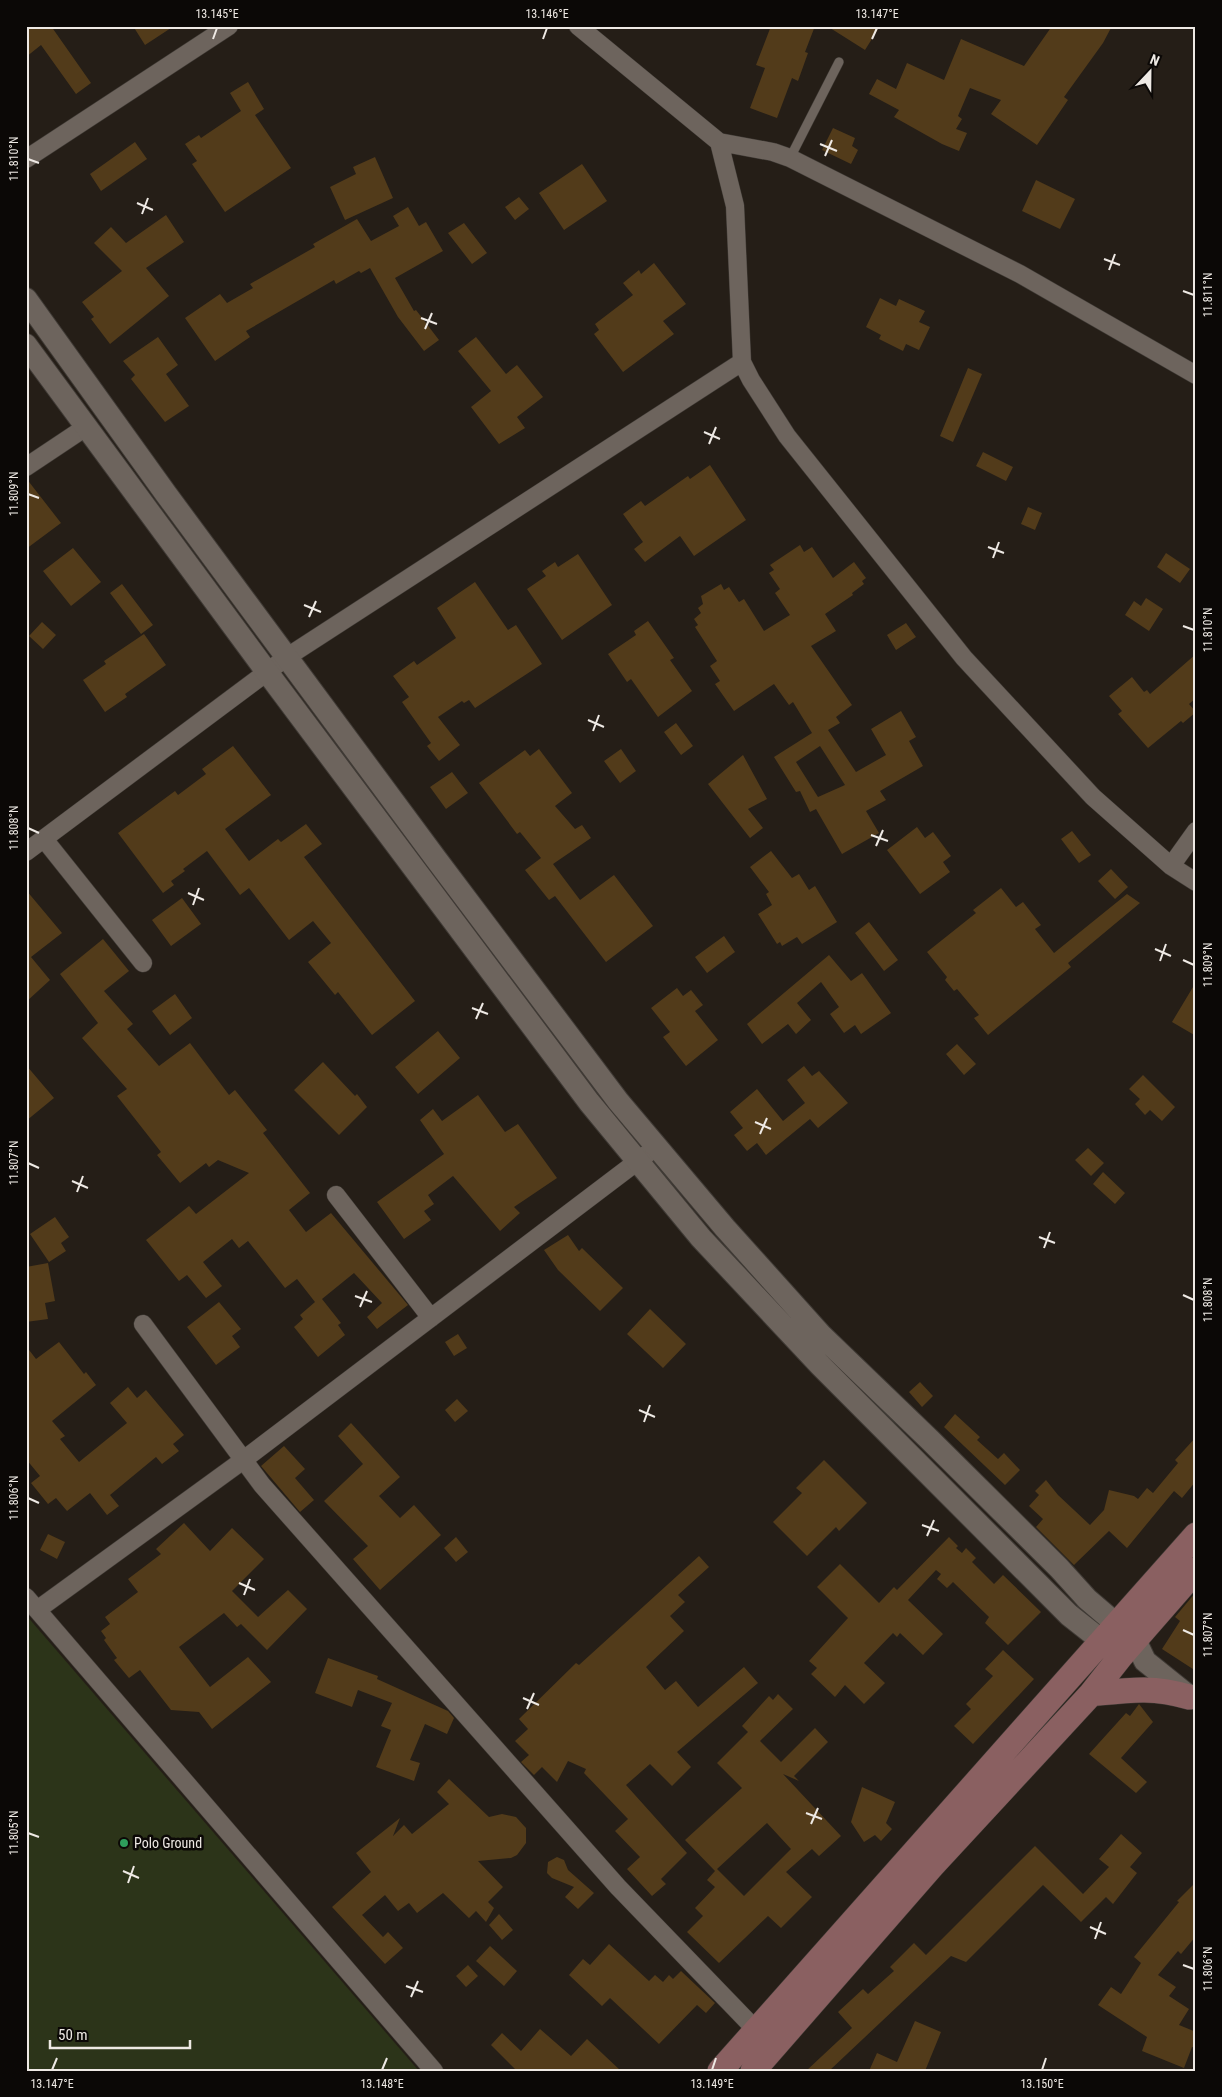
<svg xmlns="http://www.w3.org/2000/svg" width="1222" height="2097" viewBox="0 0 1222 2097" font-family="'Roboto Condensed',sans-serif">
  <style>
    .green { fill: #2c3419 }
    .building { fill: #523b1a; fill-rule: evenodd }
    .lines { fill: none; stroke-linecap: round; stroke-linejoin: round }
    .service-casing { stroke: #3f3a35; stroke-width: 10 }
    .minor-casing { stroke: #3f3a35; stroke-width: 19 }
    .tertiary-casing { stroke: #3f3a35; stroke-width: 24 }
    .secondary-casing { stroke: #3f3a35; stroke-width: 26 }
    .service { stroke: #6d645d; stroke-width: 9 }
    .minor { stroke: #6d645d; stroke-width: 18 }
    .tertiary { stroke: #6d645d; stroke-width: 22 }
    .secondary { stroke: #8a6061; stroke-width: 25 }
    .ticks { fill: none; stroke: #eee9e4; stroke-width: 2 }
    .leisure-dot { fill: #2e9e5b; stroke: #0b0806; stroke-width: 2 }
    .labels { text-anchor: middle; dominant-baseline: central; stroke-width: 5; stroke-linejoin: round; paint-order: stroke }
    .poi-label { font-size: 14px; fill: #eee9e4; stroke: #0b0806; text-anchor: start }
    .neatline { fill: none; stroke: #eee9e4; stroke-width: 2 }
    .ticks-label { font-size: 12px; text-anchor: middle; fill: #eee9e4 }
  </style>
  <rect width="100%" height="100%" fill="#251e17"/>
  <path class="green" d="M26,1615L419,2071H26Z"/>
  <path class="building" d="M26,26H51L91,83L76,94L41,45L26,57Z
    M133,26H174L145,45Z
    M771,26H815L805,52L808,53L798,81L792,78L777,118L750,108L765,68L756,65Z
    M827,26H880L865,50Z
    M1052,26H1112L1103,43L1064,97L1068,100L1037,145L991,114L1001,100L970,88L958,116L962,119L956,129L967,133L959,151L942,144L894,117L899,110L869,94L877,79L896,89L907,63L944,80L961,39L1024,66Z
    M248,82L264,109L255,115L291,168L225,212L192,164L197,161L185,144L199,135L201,138L241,111L230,93Z
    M833,128L855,138L852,146L858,150L851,164L822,150Z
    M135,142L147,159L101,191L90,174Z
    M375,157L393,198L345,220L330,187L356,174L353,167Z
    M582,164L607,201L564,230L539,193Z
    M1036,180L1075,199L1060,229L1022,211Z
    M519,197L529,209L515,220L505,207Z
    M408,207L419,226L426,222L443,251L395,278L414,311L416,310L439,340L424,351L398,317L370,268L361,273L359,271L336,284L334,280L246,331L250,337L215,361L185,318L220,294L227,303L253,288L250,284L315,247L313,244L357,219L371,241L399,226L393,216Z
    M166,215L184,242L146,268L169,296L110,344L91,319L94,317L82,302L122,271L94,243L111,227L126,243Z
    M464,223L487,253L472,264L448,233Z
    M654,263L686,304L663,321L674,334L623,372L594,334L599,330L595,324L633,295L623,283L639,270L641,274Z
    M880,298L896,306L899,299L925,311L919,322L930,327L919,350L906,344L903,351L879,339L881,335L866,327Z
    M158,337L178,365L166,374L189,406L165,422L131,379L135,375L123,361Z
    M476,337L506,374L517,365L543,397L517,417L525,428L499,444L471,407L491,391L458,351Z
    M968,368L982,374L953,442L940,436Z
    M983,452L1013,467L1006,481L976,466Z
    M710,465L746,520L694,556L680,536L645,562L634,549L643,542L623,514L641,501L645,506L688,476L690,479Z
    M26,478L61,523L26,549Z
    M1028,507L1042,513L1035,530L1021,524Z
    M800,545L804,552L812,547L833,578L854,562L866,578L862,581L864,584L852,593L853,595L825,614L836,631L811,646L852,705L836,717L840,723L828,730L856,772L886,755L871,729L901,711L916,737L909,741L923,766L880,791L886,800L866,811L879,833L842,854L816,809L810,812L800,791L796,792L774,757L812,733L793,702L789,705L774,684L734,711L715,684L720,681L710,666L717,661L695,627L698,625L694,619L701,613L698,608L703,604L701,596L721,584L724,590L729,587L739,602L744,599L764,631L790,615L775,593L780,589L769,573L774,570L770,565ZM820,746L845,785L818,797L796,762Z
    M73,548L101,582L71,606L43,571Z
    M1166,553L1190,569L1180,583L1157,567Z
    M578,554L612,605L562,640L527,589L546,576L542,571L555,562L558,567Z
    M475,582L508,630L516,625L542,664L475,708L469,700L464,703L462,701L438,717L460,745L439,761L427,746L431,743L402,702L409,697L393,676L414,661L417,665L456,638L437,608Z
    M122,584L153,625L141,634L110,593Z
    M1146,598L1163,609L1149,631L1125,615L1134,601L1141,606Z
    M648,621L674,658L670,660L692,691L658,717L631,679L627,682L608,654L636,635L634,631Z
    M42,622L56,635L43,649L29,636Z
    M906,623L916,637L896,650L887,635Z
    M144,634L166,665L125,694L127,697L105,712L83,680L106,664L104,661Z
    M1196,654V698L1189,704L1196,712L1183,723L1181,721L1148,748L1118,714L1122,711L1109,696L1132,677L1144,692L1147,690L1150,694Z
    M676,723L693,746L681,755L664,732Z
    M233,746L271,795L225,829L249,861L278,839L281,842L306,824L322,844L304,857L415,1001L372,1035L338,992L335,995L308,962L331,943L313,921L289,940L249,888L240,895L207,851L183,869L185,871L171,881L174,885L163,893L118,833L175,791L178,795L206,774L202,769Z
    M539,749L572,793L555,806L575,829L582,825L591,838L553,864L580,900L614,875L653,926L606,962L555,896L549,900L525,870L541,858L520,832L517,834L479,783L525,750L530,756Z
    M621,749L636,771L620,783L604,761Z
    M743,755L767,799L748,809L763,828L750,838L708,784Z
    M452,772L468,793L446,809L430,787Z
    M917,827L925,838L933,832L951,856L943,862L950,872L920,894L887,850Z
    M1072,831L1091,855L1079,863L1061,839Z
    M771,851L792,878L799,874L809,890L815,886L837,922L802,944L797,937L782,946L780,942L777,944L758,914L772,905L766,894L769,892L750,867Z
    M1111,869L1128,887L1115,899L1098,881Z
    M1001,888L1016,907L1023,902L1041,925L1035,929L1054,953L1127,894L1140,903L1068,963L1071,967L988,1035L974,1018L979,1015L957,989L954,991L945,980L947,977L927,952L976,913L973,910Z
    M26,890L62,933L31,957L50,980L26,1002Z
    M182,898L201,924L171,946L152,920Z
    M869,922L898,960L884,971L855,933Z
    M724,936L735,952L707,973L695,957Z
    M103,939L129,971L104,991L133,1024L127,1029L159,1066L190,1043L229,1095L235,1090L267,1130L263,1133L310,1193L289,1210L306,1232L331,1213L408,1305L377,1329L367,1317L382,1303L354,1273L322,1299L341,1323L338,1325L345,1335L318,1357L294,1327L303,1319L300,1315L315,1302L297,1279L285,1288L248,1241L239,1248L232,1239L203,1262L222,1286L206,1298L187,1275L179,1281L146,1240L189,1206L196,1214L249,1173L218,1160L209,1167L206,1163L180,1183L157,1155L161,1152L117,1096L127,1089L82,1038L98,1023L60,974Z
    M829,955L851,981L862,973L891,1013L861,1034L855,1025L844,1033L830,1014L839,1007L821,982L797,1003L811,1020L796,1034L788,1024L762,1044L747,1024Z
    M1196,982V1036L1172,1022Z
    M677,988L683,996L691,990L703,1005L695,1011L718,1040L686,1066L663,1037L670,1032L651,1008Z
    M175,994L192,1018L170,1035L152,1011Z
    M438,1031L460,1058L418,1094L395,1067Z
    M957,1044L976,1064L964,1075L946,1054Z
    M323,1062L355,1096L357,1094L367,1107L339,1135L294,1090Z
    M26,1065L54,1098L26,1121Z
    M804,1066L812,1076L819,1071L848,1103L818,1128L810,1119L766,1155L757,1143L747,1151L734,1135L743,1128L730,1112L757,1089L783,1121L805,1103L787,1080Z
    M1143,1075L1175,1107L1162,1121L1150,1110L1145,1115L1135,1104L1140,1099L1129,1089Z
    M478,1095L505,1132L518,1124L557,1178L514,1207L520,1213L500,1231L453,1176L428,1195L434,1204L424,1211L431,1220L404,1239L377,1202L444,1154L420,1120L433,1109L442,1121Z
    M1088,1148L1104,1163L1091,1176L1075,1160Z
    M1103,1172L1125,1193L1115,1204L1093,1184Z
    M55,1217L69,1237L61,1243L66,1251L49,1262L30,1234Z
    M568,1235L579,1251L582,1248L623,1288L600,1311L558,1270L544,1250Z
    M48,1263L55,1301L45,1303L48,1319L26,1322V1267Z
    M219,1302L241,1329L232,1336L240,1347L216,1365L187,1327Z
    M650,1309L686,1344L663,1368L627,1334Z
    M458,1334L467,1348L454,1356L445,1342Z
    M59,1342L84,1374L86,1372L96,1385L52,1421L65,1436L60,1439L79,1462L127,1423L110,1403L128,1387L137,1398L146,1390L184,1435L173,1444L179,1451L162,1464L156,1457L110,1495L119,1506L107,1515L90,1493L67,1511L56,1498L48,1504L31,1483L40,1476L26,1459V1346L36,1359Z
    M920,1382L933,1396L922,1407L909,1392Z
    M457,1399L468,1411L455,1422L445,1410Z
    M955,1414L980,1437L977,1440L998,1459L1004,1453L1020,1470L1005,1485L944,1427Z
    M351,1423L400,1477L379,1496L400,1518L414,1505L441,1535L380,1590L353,1559L368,1546L324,1501L363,1464L338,1436Z
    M1196,1437V1481L1182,1498L1174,1491L1127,1548L1109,1531L1074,1565L1036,1527L1043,1519L1029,1506L1039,1495L1035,1491L1046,1480L1058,1495L1090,1525L1104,1510L1109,1490L1134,1496L1138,1499L1147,1488L1153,1493L1178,1463L1175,1460Z
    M284,1446L305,1469L295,1478L314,1500L300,1512L261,1466Z
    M824,1460L867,1503L839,1531L836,1527L807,1556L773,1522L802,1493L796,1488Z
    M184,1523L210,1551L232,1528L264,1559L232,1591L258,1617L288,1590L307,1609L267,1650L241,1624L237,1627L224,1613L179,1647L210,1687L248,1657L271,1682L212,1729L199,1712L171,1710L140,1670L129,1678L114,1660L117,1658L104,1640L106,1638L101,1631L110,1624L105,1617L138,1592L128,1579L161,1554L156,1549Z
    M48,1534L65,1542L57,1559L40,1550Z
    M456,1537L468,1552L456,1562L444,1548Z
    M949,1537L958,1546L956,1548L962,1553L966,1548L976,1558L972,1562L994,1584L1003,1575L1041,1612L1008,1645L985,1623L989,1617L953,1582L947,1588L937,1579L941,1574L936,1570L908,1600L943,1634L923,1655L900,1633L897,1637L893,1633L864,1663L885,1683L864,1704L845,1685L835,1697L811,1674L817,1668L809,1661L848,1618L817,1587L840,1564L879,1603L894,1587L897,1590Z
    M699,1556L709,1567L678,1595L685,1602L670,1616L684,1631L646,1667L665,1690L676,1681L698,1707L744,1667L758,1683L677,1752L691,1767L672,1786L650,1764L626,1785L687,1853L661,1879L666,1884L652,1896L627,1869L640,1857L615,1831L628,1819L584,1773L586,1769L568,1761L557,1782L542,1767L534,1775L521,1762L529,1755L515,1741L528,1729L519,1719L576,1663L579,1665Z
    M1196,1592V1671L1162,1649L1180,1621L1175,1617Z
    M1003,1650L1034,1679L973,1744L954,1726L971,1709L966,1704L993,1676L985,1669Z
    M328,1658L378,1676L377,1679L448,1711L454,1718L447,1734L425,1724L410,1760L420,1763L414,1781L376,1767L391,1730L381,1726L392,1703L358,1690L352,1707L315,1693Z
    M778,1694L793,1709L760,1741L781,1762L815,1728L828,1742L794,1776L799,1781L783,1774L841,1836L819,1856L812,1849L786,1872L812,1897L781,1928L768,1916L719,1963L687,1932L703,1916L695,1908L715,1887L707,1880L715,1871L685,1840L742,1788L717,1763L748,1732L742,1726L769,1696L773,1700ZM767,1823L791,1849L744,1896L717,1869Z
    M1139,1704L1153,1722L1121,1758L1147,1782L1136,1793L1089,1754L1126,1713L1130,1716Z
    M449,1779L489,1817L502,1814L516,1817L526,1828V1843L517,1855L511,1858L478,1861L503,1887L488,1902L494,1908L486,1922L476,1911L469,1918L443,1893L417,1913L409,1903L398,1911L385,1895L362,1915L383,1937L388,1932L403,1948L385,1964L332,1907L371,1872L356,1853L400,1818L393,1836L404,1825L412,1834L449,1804L437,1792Z
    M862,1787L895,1802L886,1823L892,1829L881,1841L875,1835L864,1842L851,1822Z
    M1121,1834L1142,1853L1130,1867L1137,1873L1113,1904L1106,1897L1081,1922L1043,1885L966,1962L951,1956L829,2071H806L852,2028L838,2012L863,1989L868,1994L894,1971L890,1967L914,1943L926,1955L1035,1846L1083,1894L1109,1867L1099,1859Z
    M557,1857L564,1860L568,1870L594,1893L578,1909L565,1897L574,1887L552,1878L547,1873L548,1862Z
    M1196,1882V1936L1181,1954L1178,1951L1158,1975L1176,1987L1169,1996L1189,2009L1179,2025L1196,2032V2048L1192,2047L1184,2068L1142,2051L1147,2037L1098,2005L1111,1987L1121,1994L1141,1963L1134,1957L1179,1902L1177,1901Z
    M499,1914L513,1930L502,1940L489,1925Z
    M609,1944L649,1981L655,1975L663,1982L669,1975L673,1979L681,1971L715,2003L706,2013L697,2005L659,2044L610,1998L602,2006L569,1975L583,1959L590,1965Z
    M490,1946L517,1971L504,1986L476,1961Z
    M468,1965L478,1976L466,1987L456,1976Z
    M915,2021L941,2032L925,2071H869L877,2053L897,2062Z
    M540,2029L571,2056L587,2039L621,2071H517L491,2045L502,2033L521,2051Z"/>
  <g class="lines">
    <defs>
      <path id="service" d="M790,158L839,62"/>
      <path id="minor" d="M578,26L719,142L735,206L742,362L751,380L787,436L964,658L1093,797L1171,866L1196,882
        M719,142L773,152L790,158L1020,274L1196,375
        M26,159L229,26
        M26,467L86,427
        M44,839L143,963
        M26,852L287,657L742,362
        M1171,866L1196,831
        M336,1195L431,1318
        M143,1324L262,1485L618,1887L756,2030
        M26,1597L434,2071
        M37,1610L242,1461L647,1154"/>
      <path id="tertiary" d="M26,299L166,494L436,859L618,1101L725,1228L822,1336L930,1440L1059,1568L1087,1599L1135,1640L1145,1661L1191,1698
        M26,345L267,672L589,1102L701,1238L820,1365L1069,1615L1116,1652"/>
      <path id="secondary" d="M1091,1694C1129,1690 1152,1686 1189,1697
        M720,2071L1196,1535
        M753,2071L932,1866L1091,1694L1121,1656L1196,1570"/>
    </defs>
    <use href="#service" class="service-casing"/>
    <use href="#minor" class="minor-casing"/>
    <use href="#tertiary" class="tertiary-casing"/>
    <use href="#secondary" class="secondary-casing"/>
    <use href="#service" class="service"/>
    <use href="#minor" class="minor"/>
    <use href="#tertiary" class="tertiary"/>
    <use href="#secondary" class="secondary"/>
  </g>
  <path class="ticks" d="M213,39L217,28M543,39L547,28M872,39L877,28M820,144L837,151M825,156L832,140M28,159L39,163M137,203L153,210M142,214L148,198M1104,259L1120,265M1109,270L1115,254M1183,291L1194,295M421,318L437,324M425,329L432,313M704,432L720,439M709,444L716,427M28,494L39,498M988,547L1004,553M993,558L999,542M304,605L321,612M309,617L316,601M1183,626L1194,630M588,720L604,727M593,731L599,715M28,828L39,833M871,835L888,841M876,846L883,830M188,893L204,900M193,905L199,888M1155,949L1171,956M1183,960L1194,965M1160,961L1166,944M472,1008L488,1014M476,1019L483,1003M755,1122L771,1129M760,1134L767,1118M28,1163L39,1168M72,1181L88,1188M77,1192L83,1176M1039,1237L1055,1243M1044,1248L1050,1232M1183,1295L1194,1300M355,1296L372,1302M360,1307L367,1291M639,1410L655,1417M644,1422L650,1405M28,1498L39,1503M922,1525L939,1531M927,1536L934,1520M239,1583L255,1590M244,1595L250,1579M1183,1630L1194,1635M523,1698L539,1705M527,1709L534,1693M806,1813L822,1819M811,1824L818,1808M28,1833L39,1837M123,1871L139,1878M128,1883L134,1866M1090,1927L1106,1934M1095,1939L1101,1922M1183,1965L1194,1969M406,1986L423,1992M411,1997L418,1981M52,2070L57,2058M382,2070L387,2058M712,2070L716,2058M1042,2070L1046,2058"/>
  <circle class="leisure-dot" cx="124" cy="1843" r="5"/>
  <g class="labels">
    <g class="poi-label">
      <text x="134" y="1843">Polo Ground</text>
    </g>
  </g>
  <rect width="1222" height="2097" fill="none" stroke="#0b0806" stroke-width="55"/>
  <g transform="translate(1150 72) rotate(22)" stroke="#0b0806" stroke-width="4" paint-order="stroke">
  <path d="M0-4L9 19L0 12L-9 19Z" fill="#eee9e4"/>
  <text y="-8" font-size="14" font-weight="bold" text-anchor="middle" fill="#eee9e4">N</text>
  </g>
  <path d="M50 2040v8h140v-8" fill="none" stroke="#eee9e4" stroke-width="2.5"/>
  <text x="58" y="2040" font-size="15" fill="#eee9e4" stroke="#0b0806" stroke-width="4" paint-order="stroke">50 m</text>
  <rect x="28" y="28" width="1166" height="2042" class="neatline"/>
  <g class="ticks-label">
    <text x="217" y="18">13.145°E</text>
    <text x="547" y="18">13.146°E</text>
    <text x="877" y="18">13.147°E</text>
    <text transform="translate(14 159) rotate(-90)" y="4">11.810°N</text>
    <text transform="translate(1208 295) rotate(-90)" y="4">11.811°N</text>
    <text transform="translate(14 494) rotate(-90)" y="4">11.809°N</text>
    <text transform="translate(1208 630) rotate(-90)" y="4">11.810°N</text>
    <text transform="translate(14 828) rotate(-90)" y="4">11.808°N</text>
    <text transform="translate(1208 965) rotate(-90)" y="4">11.809°N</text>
    <text transform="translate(14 1163) rotate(-90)" y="4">11.807°N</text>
    <text transform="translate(1208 1300) rotate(-90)" y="4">11.808°N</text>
    <text transform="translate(14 1498) rotate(-90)" y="4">11.806°N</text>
    <text transform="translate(1208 1635) rotate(-90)" y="4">11.807°N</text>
    <text transform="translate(14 1833) rotate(-90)" y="4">11.805°N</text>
    <text transform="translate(1208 1969) rotate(-90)" y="4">11.806°N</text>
    <text x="52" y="2088">13.147°E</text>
    <text x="382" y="2088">13.148°E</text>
    <text x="712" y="2088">13.149°E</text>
    <text x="1042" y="2088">13.150°E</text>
  </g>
</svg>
